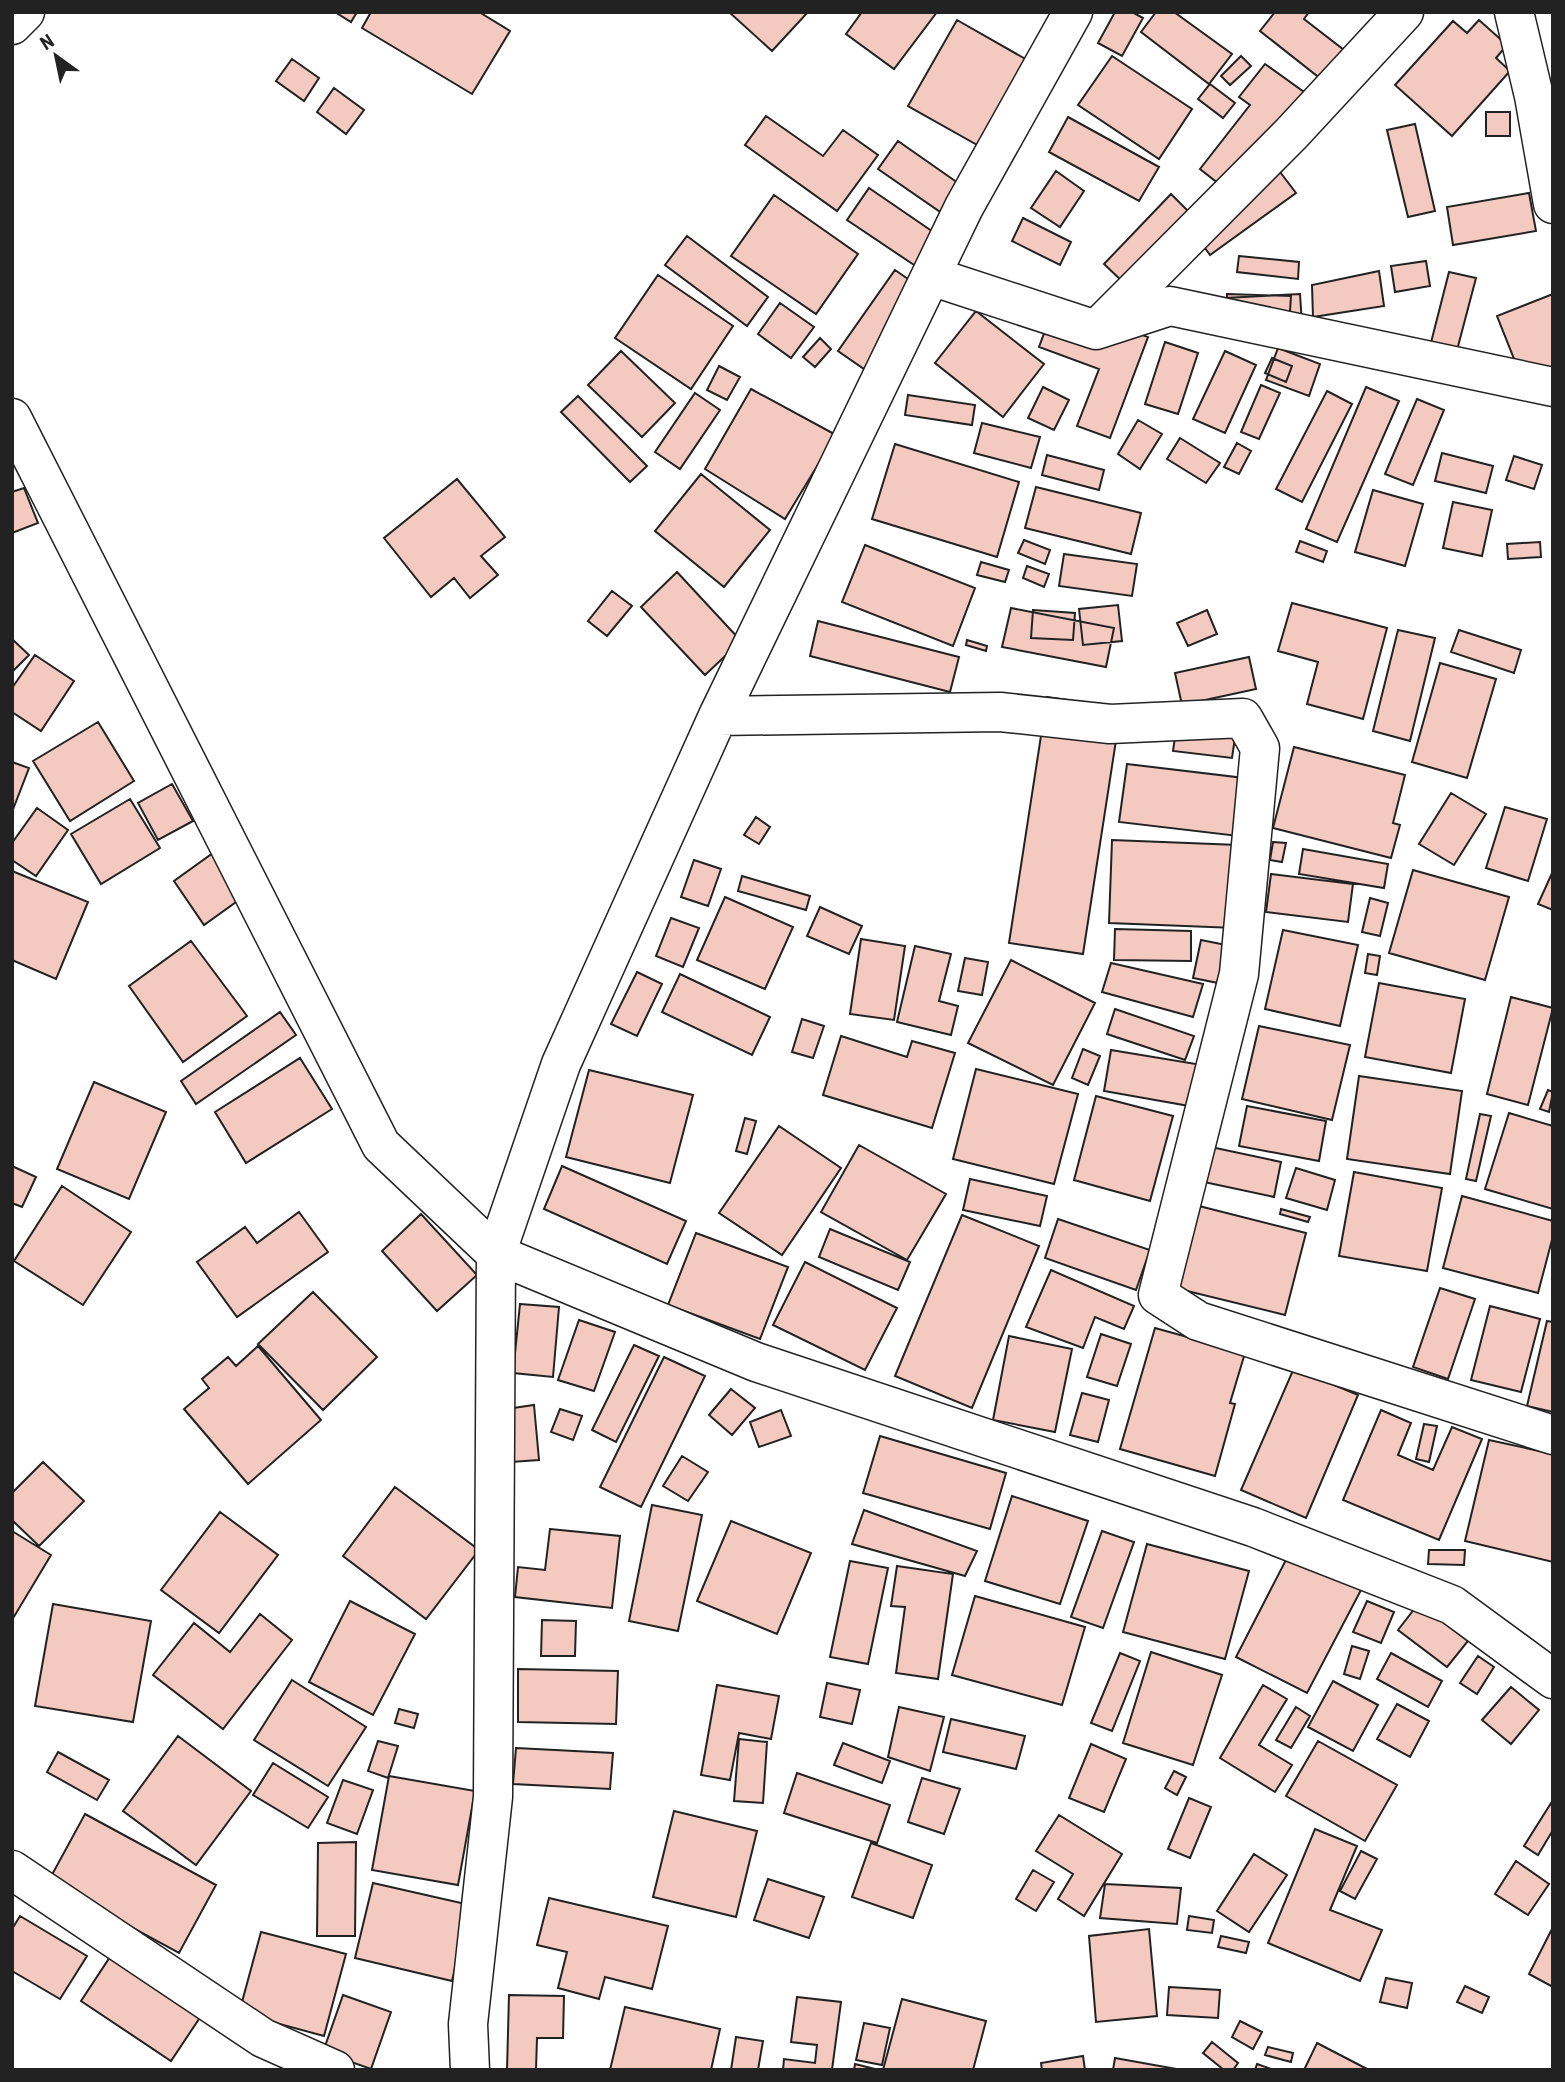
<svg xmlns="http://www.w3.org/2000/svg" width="1565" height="2082" viewBox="0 0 1565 2082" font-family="'Roboto Condensed',sans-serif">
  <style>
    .building { fill: #f3c9c0; stroke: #222; stroke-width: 2 }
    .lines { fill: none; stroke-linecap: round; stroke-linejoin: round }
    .minor-casing { stroke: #222; stroke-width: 41 }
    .minor { stroke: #fff; stroke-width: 38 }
  </style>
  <rect width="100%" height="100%" fill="#fff"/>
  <path class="building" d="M335,12H357L351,22Z
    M371,12H479L510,31L472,94L362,28Z
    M729,12H808L772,51Z
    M862,12H937L894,69L846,34Z
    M1115,12H1132L1143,18L1122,56L1098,43Z
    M1156,12H1174L1232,54L1209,84L1141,32Z
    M1275,12H1309L1304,19L1344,50L1321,79L1260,31Z
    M957,20L1029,61L979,146L908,106Z
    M1479,20L1507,45L1496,58L1510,71L1452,136L1395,85L1453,21L1467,33Z
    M1112,56L1192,109L1159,159L1078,105Z
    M1241,56L1251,66L1230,85L1221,76Z
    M292,59L319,78L304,101L276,81Z
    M1265,64L1304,92L1228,191L1200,169L1250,105L1239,97Z
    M1210,84L1235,103L1223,118L1198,99Z
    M334,88L364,110L346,134L317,112Z
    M1486,112H1510V136H1486Z
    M766,116L823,156L843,130L878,155L837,211L745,145Z
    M1068,117L1159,167L1139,201L1049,152Z
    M1415,124L1435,211L1408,217L1387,130Z
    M898,141L968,190L949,218L878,169Z
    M1277,168L1296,193L1210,255L1192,230Z
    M1056,171L1084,191L1060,227L1031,208Z
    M869,188L942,238L920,269L847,220Z
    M1529,193L1536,231L1453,245L1447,207Z
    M1171,194L1189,212L1123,282L1104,264Z
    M774,195L858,254L816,314L731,256Z
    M1023,218L1071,242L1060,265L1012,241Z
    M687,236L768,297L747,326L665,265Z
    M1239,256L1299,262L1298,279L1237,272Z
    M1426,261L1430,286L1395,292L1391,266Z
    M895,270L921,288L864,369L838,351Z
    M1379,271L1384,306L1313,317L1312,285Z
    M1449,272L1476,278L1451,373L1425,366Z
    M658,275L733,326L691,389L615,338Z
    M1227,294L1291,296L1290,311L1227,314Z
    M1300,294L1302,324L1225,298Z
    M1553,294V390L1530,399L1497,316Z
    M780,303L814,327L791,358L758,334Z
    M1055,304L1148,337L1110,438L1077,426L1099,369L1039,347Z
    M976,311L1044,364L1003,417L935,363Z
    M820,338L831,349L815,367L803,357Z
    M1165,342L1198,353L1178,414L1145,404Z
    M1278,348L1320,364L1309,396L1266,380Z
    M621,351L675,403L642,437L588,385Z
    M1225,351L1256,365L1225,433L1193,419Z
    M1272,358L1292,366L1286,382L1265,373Z
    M719,366L740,377L727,400L707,390Z
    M1261,385L1280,393L1259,439L1241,432Z
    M1043,387L1069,400L1054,430L1028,418Z
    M1366,387L1399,401L1337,542L1306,529Z
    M751,389L836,435L785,519L705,469Z
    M1327,391L1352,404L1302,502L1276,489Z
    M695,393L720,410L680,469L655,452Z
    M908,395L975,405L972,425L905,415Z
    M578,396L647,466L630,482L561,412Z
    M1417,399L1444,410L1413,485L1385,474Z
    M1138,420L1162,434L1140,469L1118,454Z
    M982,423L1040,437L1031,468L974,453Z
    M1180,438L1220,463L1206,483L1167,459Z
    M1237,443L1251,451L1239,474L1224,467Z
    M895,444L1019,482L997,557L872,519Z
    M1442,453L1493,466L1486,493L1435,481Z
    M1047,455L1104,470L1099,490L1042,475Z
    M1514,456L1542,465L1534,489L1506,480Z
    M701,474L770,530L724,587L655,531Z
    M457,479L505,537L481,556L498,575L470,598L454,578L431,597L384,538Z
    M1036,487L1141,513L1131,554L1025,528Z
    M24,488L38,523L12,533V492Z
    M1373,490L1423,504L1405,566L1355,552Z
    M1453,502L1492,510L1482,556L1443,548Z
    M1024,540L1050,550L1045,564L1018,553Z
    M1300,541L1327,551L1323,562L1296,552Z
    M1540,542L1541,557L1508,559L1507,544Z
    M865,545L975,588L953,646L842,602Z
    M1064,554L1137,564L1132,596L1059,586Z
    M981,562L1009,570L1005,582L977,575Z
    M1027,566L1049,574L1044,587L1023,578Z
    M677,572L741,641L705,675L641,607Z
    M612,591L632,606L607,636L588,621Z
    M1292,603L1387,628L1363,719L1307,704L1318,662L1278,651Z
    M1118,605L1122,641L1083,645L1079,609Z
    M1011,608L1114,628L1106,667L1002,647Z
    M1033,610L1075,613L1073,640L1031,638Z
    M1207,610L1217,634L1188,646L1177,623Z
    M818,621L959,657L950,692L810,656Z
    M1398,630L1435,638L1410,741L1373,731Z
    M1459,630L1521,650L1514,673L1451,652Z
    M12,639L29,655L12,672Z
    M967,640L987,646L986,651L966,645Z
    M35,655L74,681L41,731L12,712V688Z
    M1249,657L1256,689L1182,705L1175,673Z
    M1440,663L1496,679L1467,778L1412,762Z
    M1047,697L1121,708L1083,954L1009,943Z
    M98,722L134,781L70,821L33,761Z
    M1177,723L1236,731L1232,758L1173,751Z
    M1294,747L1405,775L1393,823L1400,825L1391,858L1273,828Z
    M12,762L29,768L12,812Z
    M1127,764L1244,778L1238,836L1119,822Z
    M172,784L193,821L158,840L138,803Z
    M1451,793L1486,814L1454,865L1419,844Z
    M130,799L160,848L101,884L71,834Z
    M1505,807L1547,819L1528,881L1486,868Z
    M37,808L68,830L36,876L12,860V843Z
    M756,817L770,827L759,844L744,835Z
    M1112,840L1238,845L1235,928L1109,923Z
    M1273,842L1286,843L1282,862L1270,860Z
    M1303,849L1388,864L1384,888L1299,874Z
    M213,853L243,897L204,925L174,881Z
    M694,860L721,869L708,906L681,897Z
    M1413,870L1509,897L1485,980L1389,953Z
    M12,871L88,902L56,979L12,960Z
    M1553,871V910L1538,904Z
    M1271,874L1353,884L1348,922L1266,912Z
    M742,876L810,896L806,910L738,891Z
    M725,897L793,927L765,989L697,960Z
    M1370,898L1388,903L1380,936L1362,932Z
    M820,907L862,926L849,954L807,936Z
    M671,918L699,928L683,967L656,956Z
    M1115,929L1191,931V961L1114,960Z
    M1283,930L1358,945L1340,1026L1265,1009Z
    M861,939L905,946L894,1020L850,1014Z
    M1201,940L1231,946L1223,984L1193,978Z
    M191,941L247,1016L183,1062L129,986Z
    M915,946L951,954L939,1001L958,1006L951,1035L897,1022Z
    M1368,954L1380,956L1377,975L1365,973Z
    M965,958L988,962L982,995L958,991Z
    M1011,960L1095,1003L1053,1085L968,1043Z
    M1111,963L1203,984L1193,1017L1102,992Z
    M637,972L662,984L637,1036L611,1024Z
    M680,974L770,1017L752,1055L662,1012Z
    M1379,983L1465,999L1451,1073L1365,1057Z
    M1511,997L1553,1008L1528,1105L1487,1094Z
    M1115,1009L1194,1036L1185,1060L1107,1034Z
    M280,1012L296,1035L196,1104L181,1081Z
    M802,1019L824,1026L813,1058L792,1052Z
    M1259,1026L1350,1045L1332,1120L1242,1099Z
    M841,1036L907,1057L912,1041L955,1053L932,1128L823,1095Z
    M1083,1049L1100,1056L1088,1085L1072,1078Z
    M1111,1050L1202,1065L1195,1107L1104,1091Z
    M300,1058L332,1109L246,1163L215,1112Z
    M976,1069L1078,1094L1054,1184L953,1159Z
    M589,1070L693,1095L670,1183L566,1157Z
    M1359,1076L1462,1091L1450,1174L1347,1159Z
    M94,1082L166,1112L129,1199L57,1169Z
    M1548,1090L1553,1092L1549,1112L1540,1109Z
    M1096,1096L1173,1116L1150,1201L1074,1180Z
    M1247,1106L1326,1121L1319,1161L1239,1146Z
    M1509,1113L1553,1126V1209L1485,1189Z
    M1480,1114L1491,1116L1476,1181L1466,1179Z
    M745,1118L756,1121L747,1154L736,1151Z
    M779,1126L841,1168L782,1255L719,1213Z
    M859,1145L946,1194L907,1260L821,1212Z
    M1211,1147L1281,1162L1274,1197L1204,1182Z
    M12,1166L36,1177L22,1207L12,1203Z
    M562,1166L686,1221L667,1264L544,1209Z
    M1296,1168L1335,1180L1327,1210L1286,1198Z
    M1354,1172L1442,1188L1427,1271L1339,1256Z
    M970,1179L1047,1196L1040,1226L963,1210Z
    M62,1186L131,1232L83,1305L14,1261Z
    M1462,1196L1553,1221V1236L1538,1293L1443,1268Z
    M1199,1206L1306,1233L1285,1315L1179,1289Z
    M1281,1209L1310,1217L1308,1222L1280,1214Z
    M299,1212L328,1252L237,1317L197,1262L245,1227L257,1243Z
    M421,1214L477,1275L437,1311L382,1251Z
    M962,1215L1039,1246L972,1408L895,1376Z
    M1058,1219L1150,1250L1136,1290L1045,1258Z
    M830,1229L910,1262L898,1290L819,1257Z
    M696,1233L788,1267L760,1339L668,1305Z
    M805,1262L897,1308L865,1370L773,1325Z
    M1051,1270L1134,1306L1124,1329L1095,1317L1083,1348L1026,1327Z
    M1440,1288L1475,1299L1448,1379L1413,1367Z
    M313,1292L377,1357L323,1410L258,1344Z
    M520,1304L559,1307L553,1377L513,1373Z
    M1490,1306L1540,1319L1521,1392L1471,1380Z
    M579,1320L615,1332L594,1391L558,1380Z
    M1547,1321L1553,1322V1412L1527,1406Z
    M1155,1328L1245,1353L1230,1403L1235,1404L1215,1476L1120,1449Z
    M1101,1334L1131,1344L1117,1386L1087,1377Z
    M1009,1336L1072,1349L1055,1432L993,1420Z
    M634,1345L659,1356L616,1442L592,1430Z
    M258,1346L321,1420L248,1484L184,1409L209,1388L202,1379L228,1357L236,1366Z
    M664,1357L705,1376L641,1507L600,1487Z
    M1294,1368L1358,1395L1306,1518L1241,1490Z
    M731,1389L755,1408L732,1435L709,1415Z
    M1082,1393L1109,1400L1098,1442L1070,1435Z
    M534,1405L539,1460L511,1462L506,1409Z
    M560,1409L582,1416L573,1440L551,1432Z
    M781,1410L791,1436L759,1447L750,1422Z
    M1381,1410L1411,1423L1398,1455L1433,1470L1452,1427L1482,1439L1439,1540L1343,1500Z
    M1424,1424L1437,1426L1429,1462L1416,1459Z
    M880,1436L1006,1473L990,1529L863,1493Z
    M1489,1440L1553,1454V1562L1465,1541Z
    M682,1456L708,1472L688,1501L663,1486Z
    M43,1462L84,1501L39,1546L12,1520V1493Z
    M395,1487L479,1550L426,1619L343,1556Z
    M1012,1496L1088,1521L1060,1604L985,1581Z
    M652,1505L702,1515L678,1631L629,1621Z
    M864,1510L977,1551L965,1576L852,1544Z
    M220,1512L278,1555L219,1633L161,1590Z
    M731,1521L811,1553L777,1634L697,1601Z
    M550,1529L620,1536L612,1608L515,1597L518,1567L545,1570Z
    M12,1531L51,1555L12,1620Z
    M1102,1531L1134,1542L1103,1628L1071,1617Z
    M1147,1544L1249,1571L1225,1659L1123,1632Z
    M1429,1550H1465L1464,1565L1428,1564Z
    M1289,1554L1361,1590L1307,1693L1236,1657Z
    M850,1561L888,1568L868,1664L830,1657Z
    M897,1566L953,1574L938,1679L896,1673L905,1607L891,1606Z
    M975,1596L1085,1627L1062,1705L952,1675Z
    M350,1601L415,1634L373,1715L309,1682Z
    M1367,1601L1394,1612L1381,1643L1353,1632Z
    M1419,1603L1468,1641L1447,1667L1398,1630Z
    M53,1604L151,1621L133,1722L35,1706Z
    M260,1614L292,1640L223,1729L153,1675L194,1623L230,1652Z
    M542,1620L576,1621L575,1656H541Z
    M1352,1646L1369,1651L1360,1679L1344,1674Z
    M1151,1652L1222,1675L1193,1765L1123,1743Z
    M1120,1653L1140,1661L1112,1731L1091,1723Z
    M1391,1653L1442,1681L1428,1707L1377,1679Z
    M1478,1656L1494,1667L1477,1694L1460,1683Z
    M518,1669L618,1671L616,1724L518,1722Z
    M292,1680L366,1727L328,1786L254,1740Z
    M1333,1681L1378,1705L1353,1751L1308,1727Z
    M827,1683L860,1690L852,1724L820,1717Z
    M717,1685L779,1696L771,1739L739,1733L730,1780L701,1775Z
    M1263,1685L1287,1699L1259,1745L1292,1765L1275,1792L1220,1758Z
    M1511,1687L1539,1710L1511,1744L1482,1720Z
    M1397,1704L1429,1721L1410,1757L1377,1739Z
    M899,1707L944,1717L930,1771L888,1757Z
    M1296,1707L1310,1716L1291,1748L1276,1740Z
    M399,1709L418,1714L414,1728L395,1723Z
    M951,1719L1025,1736L1016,1769L943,1752Z
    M178,1736L251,1791L196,1865L123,1811Z
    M739,1739L767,1742L763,1803L734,1801Z
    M378,1741L398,1746L388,1778L368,1771Z
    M1318,1741L1397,1785L1365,1841L1286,1796Z
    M843,1743L890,1761L882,1783L834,1765Z
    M1091,1744L1126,1759L1104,1812L1069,1798Z
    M516,1748L613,1753L610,1789L513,1784Z
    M58,1752L109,1780L97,1800L47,1772Z
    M273,1763L328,1797L308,1828L253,1795Z
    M1174,1771L1186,1777L1177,1795L1165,1788Z
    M797,1773L890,1805L877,1843L784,1813Z
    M389,1776L475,1791L458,1885L372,1870Z
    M922,1778L960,1789L944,1834L908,1822Z
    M343,1780L373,1790L357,1834L327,1823Z
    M1189,1798L1211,1807L1190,1858L1168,1849Z
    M1553,1800V1830L1538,1855L1524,1846Z
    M674,1811L757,1831L736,1917L653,1897Z
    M85,1814L216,1885L179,1953L48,1882Z
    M1059,1815L1122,1854L1084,1916L1058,1899L1073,1874L1036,1851Z
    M1315,1829L1357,1846L1330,1910L1382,1930L1360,1981L1268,1943Z
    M356,1842L355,1936H317L318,1843Z
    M871,1843L932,1865L913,1918L852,1897Z
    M1361,1851L1377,1859L1355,1899L1340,1891Z
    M1254,1854L1287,1875L1249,1932L1217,1911Z
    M1516,1861L1549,1884L1528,1915L1495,1894Z
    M1033,1870L1054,1882L1036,1911L1016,1899Z
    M768,1879L824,1897L809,1938L754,1920Z
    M373,1883L470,1905L452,1981L355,1958Z
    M1105,1884L1181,1888L1177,1924L1100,1918Z
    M549,1898L668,1926L652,1989L605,1977L599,1999L558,1988L567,1952L537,1945Z
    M20,1916L87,1956L60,1999L12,1971V1929Z
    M1189,1916L1214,1920L1212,1933L1187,1930Z
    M1553,1927V1987L1529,1974Z
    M1149,1929L1157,2016L1096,2022L1089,1936Z
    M261,1932L346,1954L324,2036L239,2013Z
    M1221,1936L1249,1942L1246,1953L1218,1947Z
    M110,1957L201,2016L171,2061L81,2001Z
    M1386,1978L1412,1983L1407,2008L1380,2002Z
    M1465,1986L1489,1997L1482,2013L1457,2002Z
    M1169,1987L1220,1990L1218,2018L1167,2015Z
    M343,1995L391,2012L371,2069L323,2052Z
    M509,1995L564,1996L563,2038H537L536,2070H507Z
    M797,1997L841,2002L832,2070H783L784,2059L815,2063L817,2045L791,2042Z
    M902,1999L986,2021L973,2070H883Z
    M625,2007L720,2029L711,2070H610Z
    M1240,2021L1262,2032L1253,2049L1232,2037Z
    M864,2023L890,2028L882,2065L856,2060Z
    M736,2037L763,2041L758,2070H731Z
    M1212,2042L1238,2063L1233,2070H1224L1203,2053Z
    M1317,2043L1369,2070H1304Z
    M1268,2047L1293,2053L1291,2062L1265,2055Z
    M1083,2056L1085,2070H1042L1041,2063Z
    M1115,2058L1182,2070H1113Z
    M855,2064L879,2070H854Z
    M1257,2064L1274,2070H1255Z"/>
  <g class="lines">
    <defs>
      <path id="minor" d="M1073,12L964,207L718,716L561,1064L496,1254L756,1362L1253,1527L1452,1605L1553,1679
        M1514,12L1534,96L1553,204
        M12,25L25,12
        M931,276L1096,330L1170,306L1553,387
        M1101,325L1292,133L1404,12
        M12,418L381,1145L496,1254L493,1797L468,2024L470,2070
        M718,716L1000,712L1110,724L1243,718L1260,748L1239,974L1158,1295L1198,1321L1553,1435
        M12,1870L263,2038L335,2070"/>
    </defs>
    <use href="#minor" class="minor-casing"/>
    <use href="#minor" class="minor"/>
  </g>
  <rect width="1565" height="2082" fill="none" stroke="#222222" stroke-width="28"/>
  <g transform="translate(56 56) rotate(327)" stroke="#ffffff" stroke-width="5" paint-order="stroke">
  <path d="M0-5L12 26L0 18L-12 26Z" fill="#222222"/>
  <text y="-10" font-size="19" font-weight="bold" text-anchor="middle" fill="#222222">N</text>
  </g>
</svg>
